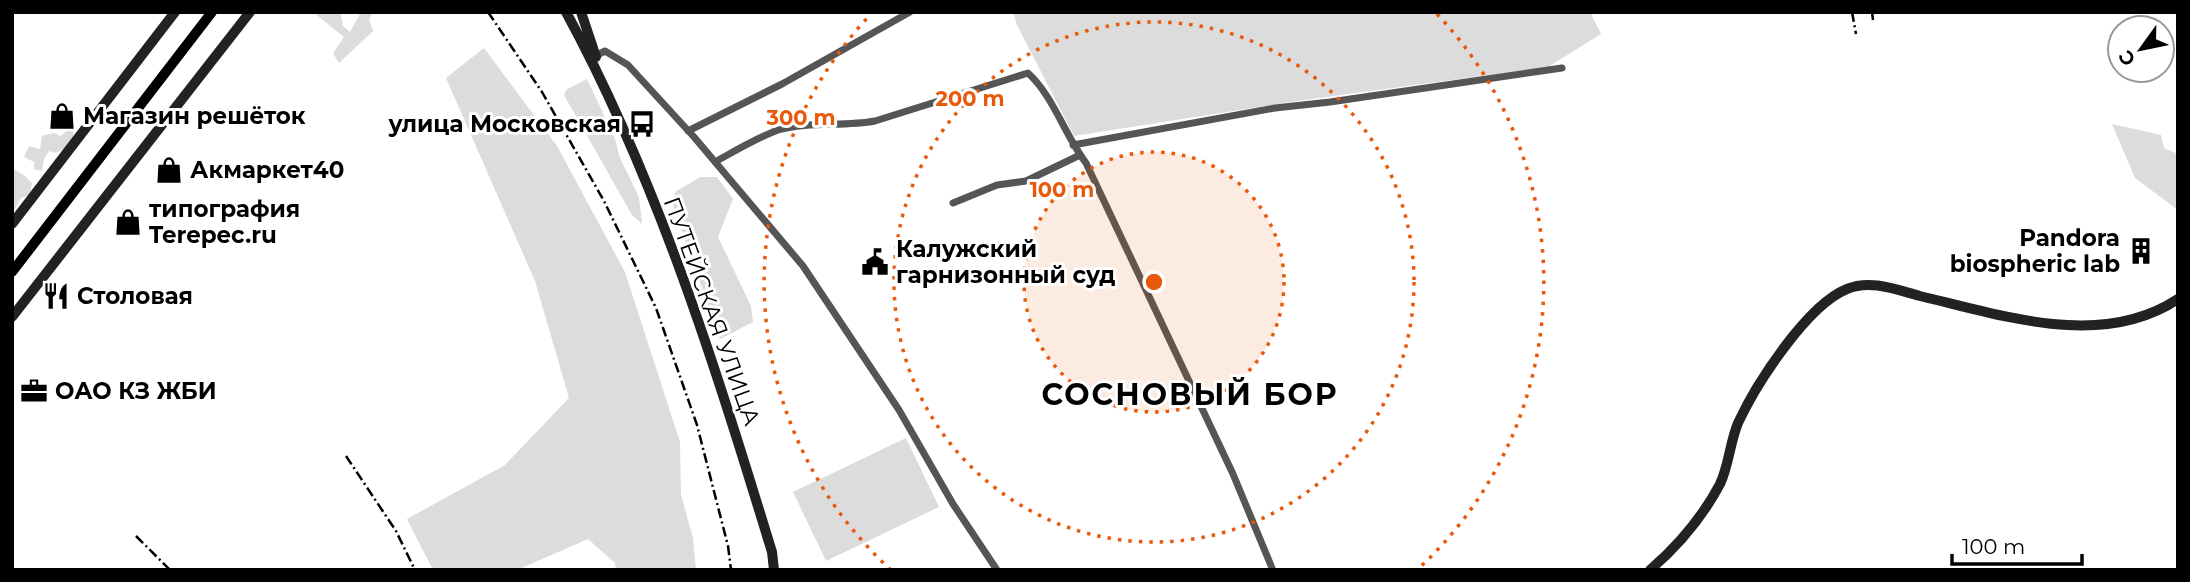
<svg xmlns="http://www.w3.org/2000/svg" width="2190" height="582" viewBox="0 0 2190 582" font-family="Montserrat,sans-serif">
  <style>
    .green { fill: #dcdcdc }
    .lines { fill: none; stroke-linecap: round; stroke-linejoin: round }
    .street { stroke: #555; stroke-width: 7 }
    .secondary { stroke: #222; stroke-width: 10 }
    .primary { stroke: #000; stroke-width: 10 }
    .rail { stroke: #000; stroke-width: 2.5; stroke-dasharray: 10 3.5 2 3.5; stroke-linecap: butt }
    .ring { fill: none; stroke: #e8590c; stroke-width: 3.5; stroke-dasharray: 3.5 7 }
    .labels { text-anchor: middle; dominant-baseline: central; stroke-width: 6; stroke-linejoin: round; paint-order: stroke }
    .poi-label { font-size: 23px; font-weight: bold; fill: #000; stroke: #fff; text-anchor: start }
    .street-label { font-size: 23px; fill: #000; stroke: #fff }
    .district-label { font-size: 30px; font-weight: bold; letter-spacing: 2px; fill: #000; stroke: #fff }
    .centre { fill: #e8590c; stroke: #fff; stroke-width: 3.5 }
    .ring-label { font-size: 21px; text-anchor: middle; font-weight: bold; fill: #e8590c; stroke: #fff; stroke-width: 6; stroke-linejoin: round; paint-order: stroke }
  </style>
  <rect width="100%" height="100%" fill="#fff"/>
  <path class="green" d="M313,12H340L343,26L350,32L361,12H373L369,19L373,31L339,63L333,53L344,37Z
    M1013,12H1590L1601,34L1548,67L1304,100L1074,136L1017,25Z
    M484,48L557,146L625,272L680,442L681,495L693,538L696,570H616L615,563L588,539L517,570H433L407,519L505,465L569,398L535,281L446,78Z
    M587,79L615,139L620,158L639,197L642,224L632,215L564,95L566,90Z
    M2112,124L2161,135L2164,148L2178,154V210L2135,178Z
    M68,129L74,133L67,148L55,153L49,151L44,159L42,171L34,169V162L24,157L29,146L40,149L42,136L53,133L61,136Z
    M12,168L25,176L32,183L30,195L21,198L12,214Z
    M700,177H717L733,199L718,237L751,306L753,322L720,339L673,206L675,192Z
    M906,438L939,507L826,561L793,492Z"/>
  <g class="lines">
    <path class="street" d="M595,56L605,51L628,65L694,137L803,266L899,410L953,504L997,570
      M688,131L782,84L910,12
      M1073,145L1275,108L1330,102L1562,68
      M715,162C735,151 756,138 778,130C809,121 843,127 875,121L1028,73C1054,97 1064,134 1086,163L1233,474L1272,568
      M953,203L997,185L1026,181L1080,155"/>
    <path class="secondary" d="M566,12C658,181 716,369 772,552L774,570
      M581,12L596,57
      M12,224L175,12
      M12,317L250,12
      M1650,570C1679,545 1702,518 1720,484C1729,465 1730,442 1738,423C1756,384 1807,305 1847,289C1871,279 1897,290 1920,296C2002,315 2101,350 2178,299"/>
    <path class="primary" d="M12,272L212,12"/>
    <path class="rail" d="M488,12L542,92L604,201L656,308L697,425L728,546L731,570
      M1852,12L1856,34
      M1872,12L1873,20
      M346,456L396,531L415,570
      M136,536L170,570"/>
  </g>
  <circle cx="1154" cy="282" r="130" fill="#e8590c" fill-opacity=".12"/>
  <g class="ring">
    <circle cx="1154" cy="282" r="130"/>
    <circle cx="1154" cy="282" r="260"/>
    <path d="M891 570A390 390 0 0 1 871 14M1437 14A390 390 0 0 1 1417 570"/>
  </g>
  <defs>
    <symbol id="shop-bare" viewBox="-9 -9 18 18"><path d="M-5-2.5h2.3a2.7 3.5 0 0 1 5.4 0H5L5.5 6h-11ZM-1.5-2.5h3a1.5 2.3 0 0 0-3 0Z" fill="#000" stroke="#fff" stroke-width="2.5" paint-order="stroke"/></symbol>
    <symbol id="bus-bare" viewBox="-9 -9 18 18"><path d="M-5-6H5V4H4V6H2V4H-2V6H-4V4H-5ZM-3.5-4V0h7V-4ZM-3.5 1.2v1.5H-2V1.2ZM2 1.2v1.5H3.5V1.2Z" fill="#000" stroke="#fff" stroke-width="2.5" paint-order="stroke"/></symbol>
    <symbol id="building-bare" viewBox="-9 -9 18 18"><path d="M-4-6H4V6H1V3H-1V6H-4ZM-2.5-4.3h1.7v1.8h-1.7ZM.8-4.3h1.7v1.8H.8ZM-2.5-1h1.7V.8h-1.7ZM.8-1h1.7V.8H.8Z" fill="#000" stroke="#fff" stroke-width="2.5" paint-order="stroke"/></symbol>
    <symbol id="civic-bare" viewBox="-9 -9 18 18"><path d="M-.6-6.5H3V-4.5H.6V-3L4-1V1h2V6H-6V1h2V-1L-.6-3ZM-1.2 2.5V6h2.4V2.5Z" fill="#000" stroke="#fff" stroke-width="2.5" paint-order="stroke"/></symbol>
    <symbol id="restaurant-bare" viewBox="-9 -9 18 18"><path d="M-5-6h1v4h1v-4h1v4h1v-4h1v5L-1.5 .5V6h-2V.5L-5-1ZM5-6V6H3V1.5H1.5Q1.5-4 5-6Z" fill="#000" stroke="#fff" stroke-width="2.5" paint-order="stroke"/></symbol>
    <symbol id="office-bare" viewBox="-9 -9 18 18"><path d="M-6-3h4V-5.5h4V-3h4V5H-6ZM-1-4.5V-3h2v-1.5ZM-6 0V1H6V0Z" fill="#000" stroke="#fff" stroke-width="2.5" paint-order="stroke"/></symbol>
  </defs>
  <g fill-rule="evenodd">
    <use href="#shop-bare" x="43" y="97" width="38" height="38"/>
    <use href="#bus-bare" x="623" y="105" width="38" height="38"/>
    <use href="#shop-bare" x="150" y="151" width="38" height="38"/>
    <use href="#shop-bare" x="109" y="203" width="38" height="38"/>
    <use href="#building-bare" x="2122" y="232" width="38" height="38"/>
    <use href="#civic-bare" x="856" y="243" width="38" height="38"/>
    <use href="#restaurant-bare" x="37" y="277" width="38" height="38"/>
    <use href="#office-bare" x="15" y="372" width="38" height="38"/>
  </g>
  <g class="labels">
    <g class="poi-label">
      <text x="83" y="116">Магазин решёток</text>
      <text x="621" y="124" text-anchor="end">улица Московская</text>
      <text x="190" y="170">Акмаркет40</text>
      <text x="149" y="209">типография<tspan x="149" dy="26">Terepec.ru</tspan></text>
      <text x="2120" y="238" text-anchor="end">Pandora<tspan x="2120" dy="26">biospheric lab</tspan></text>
      <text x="896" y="249">Калужский<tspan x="896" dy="26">гарнизонный суд</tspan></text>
      <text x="77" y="296">Столовая</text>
      <text x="55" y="391">ОАО КЗ ЖБИ</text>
    </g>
    <g class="street-label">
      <text transform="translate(712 311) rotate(70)">ПУТЕЙСКАЯ УЛИЦА</text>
    </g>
    <g class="district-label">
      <text x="1190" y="394">СОСНОВЫЙ БОР</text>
    </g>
  </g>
  <circle cx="1154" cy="282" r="10" class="centre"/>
  <g class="ring-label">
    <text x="970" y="106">200 m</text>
    <text x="801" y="125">300 m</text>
    <text x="1062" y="197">100 m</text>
  </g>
  <rect width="2190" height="582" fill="none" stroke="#000000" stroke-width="28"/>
  <g transform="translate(2141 49) rotate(237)"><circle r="33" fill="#ffffff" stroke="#999999" stroke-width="2"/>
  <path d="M0-5L12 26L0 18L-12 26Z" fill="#000000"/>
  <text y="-10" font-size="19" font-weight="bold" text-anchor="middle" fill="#000000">С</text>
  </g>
  <path d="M1952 554v10h130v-10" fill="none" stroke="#000000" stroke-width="3.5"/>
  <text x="1962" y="554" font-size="21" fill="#000000" stroke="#ffffff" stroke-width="5" paint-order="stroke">100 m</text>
</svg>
